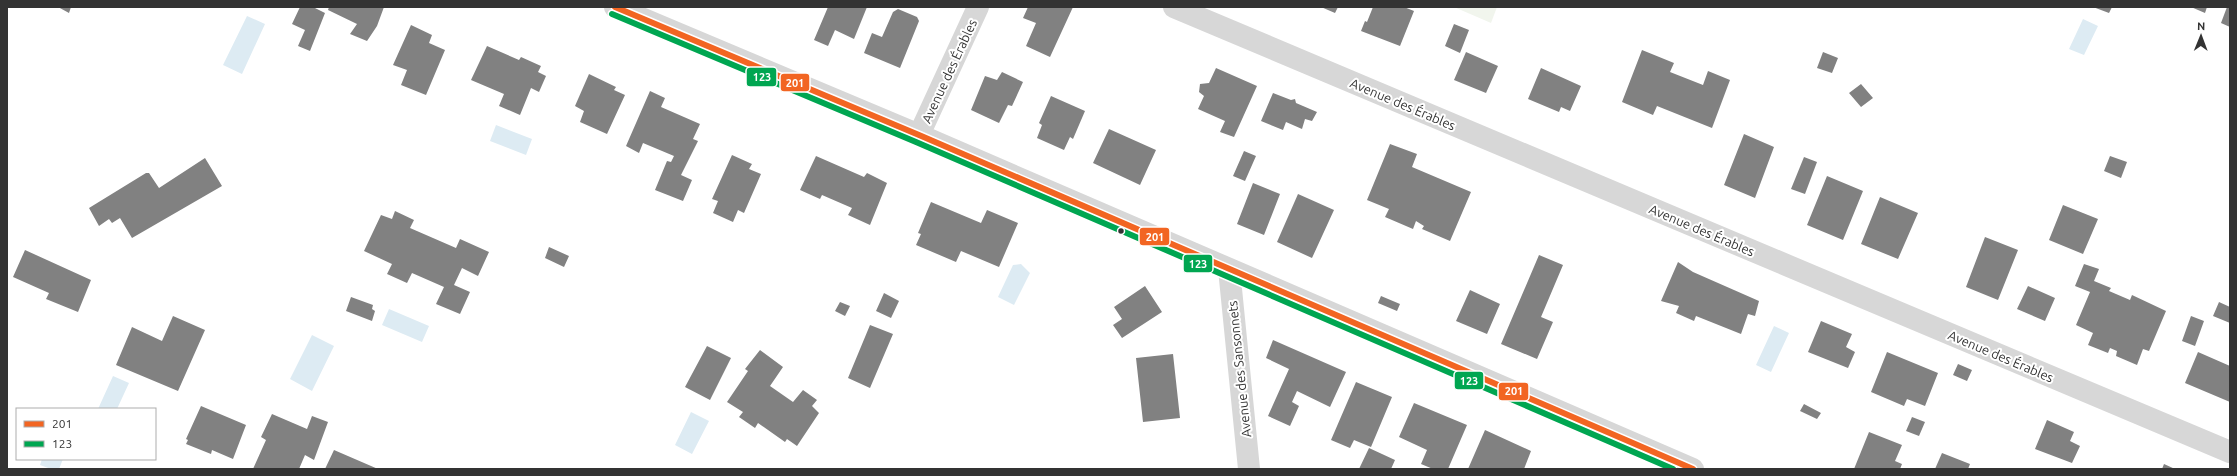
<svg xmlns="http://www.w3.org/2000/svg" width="2237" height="476" viewBox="0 0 2237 476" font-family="Ubuntu,sans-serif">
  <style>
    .green { fill: #f1f5ed }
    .water { fill: #ddebf3 }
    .building { fill: #818181 }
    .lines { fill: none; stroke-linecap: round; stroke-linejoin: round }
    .minor { stroke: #d7d7d7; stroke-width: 22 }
    .bus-1-casing { stroke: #fff; stroke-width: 9 }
    .bus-2-casing { stroke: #fff; stroke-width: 9 }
    .bus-1 { stroke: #f26522; stroke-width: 6 }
    .bus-2 { stroke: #00a651; stroke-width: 6 }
    .bus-dot { fill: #333; stroke: #fff; stroke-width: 1.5 }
    .labels { text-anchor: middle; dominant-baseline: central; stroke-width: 4; stroke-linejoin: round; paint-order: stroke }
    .street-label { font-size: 13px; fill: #333; stroke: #fff }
    .line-badge { stroke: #fff; stroke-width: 1.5 }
    .badge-label { font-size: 11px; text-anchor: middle; font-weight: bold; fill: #fff }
  </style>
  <rect width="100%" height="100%" fill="#fff"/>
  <path class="green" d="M1454,7H1497L1491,23Z"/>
  <path class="water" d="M247,16L265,24L242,74L223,65Z
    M2083,19L2098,26L2084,55L2069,49Z
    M496,125L532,139L526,155L490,141Z
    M1021,264L1030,273L1014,305L998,297L1013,265Z
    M389,309L429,326L422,342L382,325Z
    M1774,326L1789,333L1771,372L1756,365Z
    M312,335L334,346L312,391L290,379Z
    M113,376L129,383L117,409H98Z
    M691,412L709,421L692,454L675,445Z
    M42,459H63L59,469H51L40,465Z"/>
  <path class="building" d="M58,7H71L69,13Z
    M300,7H313L325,13L310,51L298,46L305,30L292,24Z
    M329,7H384L377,26L367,41L350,34L357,24L328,10Z
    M828,7H867L854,39L835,30L828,46L814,40Z
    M1028,7H1073L1050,57L1026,46L1036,23L1023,18Z
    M1321,7H1338L1335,13Z
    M1373,7H1404L1414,11L1400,46L1361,31L1365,21L1367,22Z
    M2093,7H2112L2109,13Z
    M2191,7H2207L2205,13Z
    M2227,7H2230V27L2221,23Z
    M898,9L917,17L919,21L900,68L864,53L872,33L882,37L893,12Z
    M1454,24L1469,30L1460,53L1445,46Z
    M411,25L432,35L429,43L445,50L426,95L401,85L407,70L393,65Z
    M487,46L519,60L521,57L541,66L538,72L546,76L539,92L531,88L520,115L499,106L504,94L471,80Z
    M1642,50L1674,63L1670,72L1703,85L1708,71L1730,80L1712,128L1657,106L1653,115L1622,102Z
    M1466,52L1498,66L1486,93L1454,80Z
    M1823,52L1838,58L1832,73L1817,68Z
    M1216,68L1257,86L1234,137L1220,132L1225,121L1198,109L1204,96L1199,92L1200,84L1209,83Z
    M1541,68L1581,86L1570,111L1561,107L1559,112L1528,99Z
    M1002,72L1023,82L1012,106L1008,105L999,123L971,110L985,76L997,80Z
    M589,74L616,87L614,90L625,95L607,134L580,122L584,111L575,106Z
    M1861,84L1873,98L1861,107L1849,93Z
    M650,91L665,98L661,107L700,124L693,139L698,141L681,175L692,180L683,201L655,190L667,161L671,162L674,156L643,143L639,153L626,146Z
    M1273,93L1291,100L1295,99L1296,103L1317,112L1312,121L1305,119L1302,129L1286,122L1283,130L1261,121Z
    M1051,96L1085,111L1073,139L1070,137L1064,150L1037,138L1042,125L1039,123Z
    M1109,129L1156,150L1140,185L1093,163Z
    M1744,134L1774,147L1755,198L1724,185Z
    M1390,144L1417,154L1412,167L1471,192L1450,241L1422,229L1424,226L1416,221L1413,229L1385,217L1389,209L1367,200Z
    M1244,151L1256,156L1245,181L1233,176Z
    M732,155L752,164L749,169L761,174L744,213L738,210L733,222L713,213L718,201L712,199Z
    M816,156L864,177L867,173L887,183L870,225L848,215L852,208L822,195L820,199L800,190Z
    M2110,156L2127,162L2121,178L2104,171Z
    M1804,157L1817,162L1805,194L1791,189Z
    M205,158L222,186L132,238L120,218L112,223L109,219L99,226L89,208L146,173H149L159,188Z
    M1827,176L1863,191L1843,240L1807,225Z
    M1253,183L1280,194L1264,235L1237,224Z
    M1298,194L1334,210L1312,258L1277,242Z
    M1880,197L1918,213L1898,259L1861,244Z
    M931,202L981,223L987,210L1018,223L999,267L961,251L956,262L916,245L921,234L918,233Z
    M2063,205L2098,219L2083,254L2049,240Z
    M395,211L414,220L410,228L456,248L460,239L489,252L478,276L462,268L454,285L470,292L460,314L436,304L444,287L412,273L407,283L387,274L392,264L364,251L381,215L392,219Z
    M1985,237L2018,250L1998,300L1966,287Z
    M549,247L569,256L564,267L545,258Z
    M25,250L91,280L78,312L46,299L49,293L13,277Z
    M1539,255L1563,265L1541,317L1553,322L1537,359L1501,344Z
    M1678,262L1693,272L1759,301L1755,316L1748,314L1741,334L1696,316L1694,321L1676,313L1679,306L1661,301Z
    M2084,264L2099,269L2094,281L2111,288L2109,291L2130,300L2132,295L2166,311L2149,351L2143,349L2137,365L2116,356L2117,351L2110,348L2108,353L2088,345L2093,333L2076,325L2090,292L2075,286Z
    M1145,286L1162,312L1122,338L1113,325L1122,319L1114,307Z
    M2028,286L2055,298L2045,321L2017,309Z
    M1470,290L1500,304L1487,334L1456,321Z
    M884,293L899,301L891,318L876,311Z
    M1381,296L1400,304L1397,311L1378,303Z
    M351,297L373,305L372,309L375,311L372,321L346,311Z
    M840,302L850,306L845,316L835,311Z
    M2219,302L2230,307V323L2213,316Z
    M173,316L205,330L178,391L116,365L132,327L162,341Z
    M2191,316L2204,321L2195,346L2182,341Z
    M1821,321L1852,334L1846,347L1855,352L1848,368L1808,352Z
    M870,325L893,334L870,388L848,378Z
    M1273,340L1346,372L1330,407L1297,391L1292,402L1299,406L1290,426L1268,416L1289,369L1266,358Z
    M707,346L731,358L710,400L685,387Z
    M760,350L783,367L770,386L793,402L803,390L817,400L812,406L819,413L797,446L787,439L785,442L758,423L755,428L739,417L743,412L727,402L748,371L745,369Z
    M1887,352L1938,373L1925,406L1907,399L1904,406L1871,392Z
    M2198,352L2230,366V402L2185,383Z
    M1173,354L1180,418L1143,422L1136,358Z
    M1958,364L1972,370L1967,381L1953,375Z
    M1356,382L1392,397L1371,447L1354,440L1350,448L1331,440Z
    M1414,403L1467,425L1448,469H1433L1421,464L1427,450L1399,437Z
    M1804,404L1821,413L1817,419L1800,411Z
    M201,406L246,425L233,459L212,450L211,454L186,444L188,440L186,439Z
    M272,414L307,429L312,416L328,422L314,460L305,455L299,469H253L266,440L261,437Z
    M1912,417L1925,422L1919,436L1906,431Z
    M2047,420L2074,432L2070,441L2080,446L2072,463L2035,449Z
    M1485,430L1531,451L1524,469H1468Z
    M1869,432L1902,445L1895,461L1902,464L1900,469H1854Z
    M1369,448L1395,460L1391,469H1359Z
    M334,450L378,469H325Z
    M1942,453L1970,464L1968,469H1935Z
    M2164,464L2175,469H2162Z"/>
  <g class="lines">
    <path class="minor" d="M615,7L919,135L1693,469
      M1174,7L2230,452
      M919,135L978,7
      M1229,269L1249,469"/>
    <defs>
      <path id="bus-1" d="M615,7L919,135L1693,469"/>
      <path id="bus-2" d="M612,14L916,142L1673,469"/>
    </defs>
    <use href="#bus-1" class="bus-1-casing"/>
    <use href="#bus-2" class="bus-2-casing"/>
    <use href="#bus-1" class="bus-1"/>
    <use href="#bus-2" class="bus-2"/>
  </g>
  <circle class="bus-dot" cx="1121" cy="231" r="3.5"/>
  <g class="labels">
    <g class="street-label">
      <text transform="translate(949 71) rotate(-65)">Avenue des Érables</text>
      <text transform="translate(1403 104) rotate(23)">Avenue des Érables</text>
      <text transform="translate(1702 230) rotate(23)">Avenue des Érables</text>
      <text transform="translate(2001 356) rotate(23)">Avenue des Érables</text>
      <text transform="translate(1239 369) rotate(-96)">Avenue des Sansonnets</text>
    </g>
  </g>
  <g class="line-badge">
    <rect x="746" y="67" width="31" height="20" rx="4" fill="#00a651"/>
    <rect x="780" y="73" width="30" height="19" rx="4" fill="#f26522"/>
    <rect x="1139" y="227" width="31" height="19" rx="4" fill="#f26522"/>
    <rect x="1183" y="254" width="30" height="19" rx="4" fill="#00a651"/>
    <rect x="1454" y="371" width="30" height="19" rx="4" fill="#00a651"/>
    <rect x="1498" y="382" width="31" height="19" rx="4" fill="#f26522"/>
  </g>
  <g class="badge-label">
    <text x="762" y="81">123</text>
    <text x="795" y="87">201</text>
    <text x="1155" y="241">201</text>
    <text x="1198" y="268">123</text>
    <text x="1469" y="385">123</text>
    <text x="1514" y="395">201</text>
  </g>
  <rect width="2237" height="476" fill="none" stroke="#333333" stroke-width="16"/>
  <rect x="16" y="408" width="140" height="52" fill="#ffffff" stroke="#adadad"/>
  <rect x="24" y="421" width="20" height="6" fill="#f26522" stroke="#adadad"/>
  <text x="52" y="428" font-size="12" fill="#333333">201</text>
  <rect x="24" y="441" width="20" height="6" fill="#00a651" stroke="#adadad"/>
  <text x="52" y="448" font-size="12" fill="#333333">123</text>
  <g transform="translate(2201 36) rotate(1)" stroke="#ffffff" stroke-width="3" paint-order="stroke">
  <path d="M0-3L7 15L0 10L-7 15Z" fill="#333333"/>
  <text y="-6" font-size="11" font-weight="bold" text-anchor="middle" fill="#333333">N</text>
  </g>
</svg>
